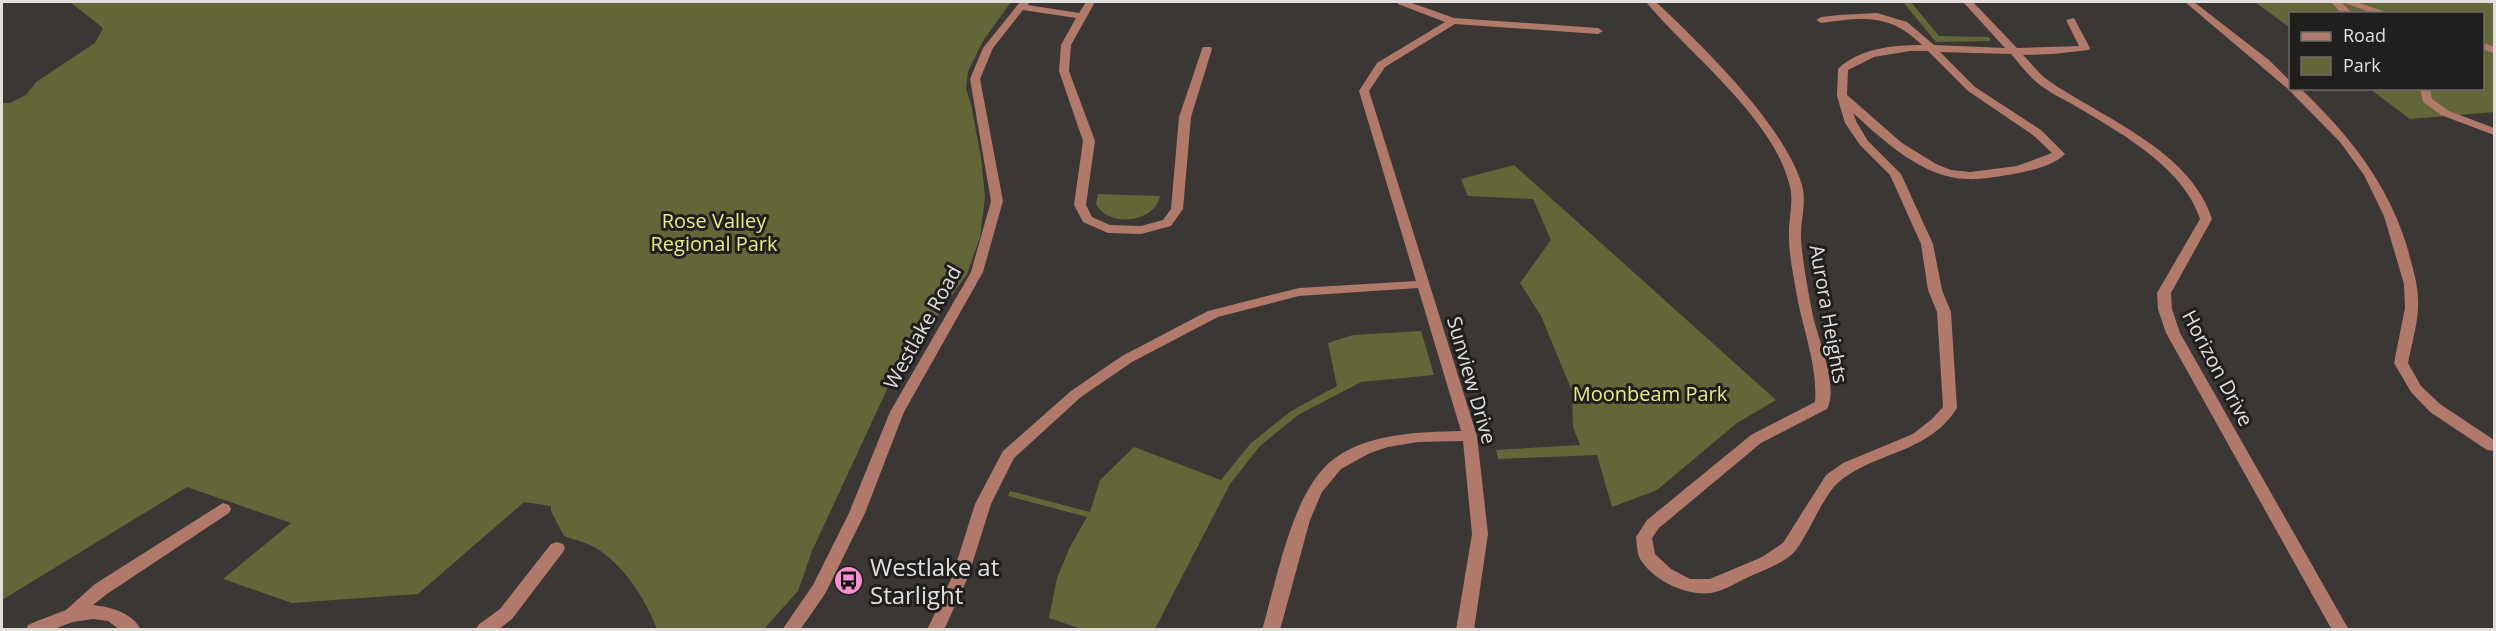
<svg xmlns="http://www.w3.org/2000/svg" width="2496" height="631" viewBox="0 0 2496 631" font-family="'Open Sans',sans-serif">
  <style>
    .green { fill: #636738 }
    .lines { fill: none; stroke-linecap: round; stroke-linejoin: round }
    .minor { fill: #b17969; fill-rule: evenodd }
    .labels { text-anchor: middle; dominant-baseline: central; stroke-width: 6; stroke-linejoin: round; paint-order: stroke }
    .park-label { font-size: 20px; fill: #e5ee7e; stroke: #201f1e }
    .street-label { font-size: 20px; fill: #e1dfdd; stroke: #201f1e }
    .near-poi-label { font-size: 24px; fill: #e1dfdd; stroke: #201f1e; text-anchor: start }
  </style>
  <rect width="100%" height="100%" fill="#3a3735"/>
  <path class="green" d="M70,2H1011L983,41L968,71L966,89L971,104L981,158L985,197L980,237L967,274L890,383L812,551L798,591L763,630L657,629C645,599 627,569 599,550C589,543 575,540 564,536L551,511V506L524,502L418,594L292,603L223,579L291,523L187,487L2,600V103H10L26,95L36,82L95,43L103,28Z
    M1903,2H1911L1939,36L1989,37L1991,41L1936,42Z
    M2255,2H2494V112L2410,119L2370,89L2482,88V14H2290V28Z
    M1514,165L1776,400L1737,423L1657,490L1612,507L1597,455L1498,459L1496,450L1580,445L1573,427L1572,391L1541,316L1520,283L1551,240L1533,199L1468,196L1461,179Z
    M1098,194L1160,196C1155,223 1108,228 1096,204Z
    M1421,331L1434,375L1361,382L1298,415L1260,446L1230,484L1155,629H1081L1049,618L1057,578L1070,547L1087,517L1008,496L1010,491L1090,512L1100,480L1134,447L1221,480L1251,443L1291,411L1337,386L1328,343L1353,335Z"/>
  <g class="lines">
    <path class="minor" d="M1020,2H1029L1028,5L1079,13L1086,2H1095L1071,45L1069,71L1095,141L1086,205L1092,217L1110,225L1141,226L1163,220L1171,209L1179,117L1202,49L1203,47H1211L1212,49L1191,117L1183,209L1171,226L1141,234L1108,233L1083,222L1074,205L1083,141L1059,71L1061,45L1076,18L1023,10L993,48L980,79L1003,201L983,272L904,412L865,513L825,594L800,630H782L813,585L849,513L890,412L971,272L991,201L970,79L983,48Z
      M1397,2H1409L1454,18L1598,28L1603,31L1598,34L1455,24L1385,67L1369,91L1477,436L1488,534L1474,630H1456L1472,534L1463,441L1418,442L1388,447L1370,453L1341,469L1322,492L1310,520L1280,630H1262C1277,580 1291,496 1330,462C1364,433 1419,432 1461,431L1418,288L1299,296L1218,317L1132,362L1081,397L1014,458L991,504L968,577L944,630H927L952,577L975,504L1003,451L1071,391L1122,356L1208,311L1299,288L1416,281L1359,91L1377,63L1445,22L1398,4Z
      M1646,2H1656C1702,45 1784,125 1802,185C1807,203 1800,222 1801,239C1803,265 1808,291 1813,316C1818,339 1839,387 1827,409L1761,443L1659,528L1652,538L1655,554L1671,569L1690,579H1710L1762,557L1783,543L1826,475L1843,463L1913,434L1932,419L1943,407L1937,312L1928,290L1921,244L1890,175L1860,145L1845,123L1837,96L1838,69C1859,48 1894,45 1922,45C1890,13 1863,17 1821,23L1816,20L1821,17L1839,15L1877,13L1907,22L1934,45L2005,48L1963,2H1973L2017,48L2079,46L2066,20L2074,18L2090,48L2089,50L2053,54L2023,55C2031,63 2039,74 2049,81C2103,118 2191,151 2212,219L2171,293L2172,309L2180,333L2349,630H2332L2166,333L2158,309L2157,293L2200,219C2184,167 2116,130 2072,104C2061,98 2049,92 2040,85C2029,77 2020,64 2011,54L1940,52L1975,87L2041,130L2065,154C2053,166 2030,171 2014,174C1999,176 1982,180 1967,179C1923,178 1884,141 1853,113L1857,123L1868,141L1901,174L1933,244L1942,290L1951,312L1957,408C1929,453 1878,451 1840,481C1825,492 1809,533 1796,550C1786,562 1767,569 1753,575C1740,580 1725,591 1711,593C1686,596 1654,581 1640,559C1637,553 1637,544 1636,537L1647,520L1751,435L1815,402C1818,365 1802,328 1796,291C1793,273 1789,255 1789,237C1788,220 1794,203 1790,187C1775,119 1689,54 1646,2ZM1910,51H1928L1968,91L2033,135L2052,153L2017,166L1970,172L1951,170L1936,164L1902,143L1847,95L1848,70L1874,57Z
      M2185,2H2194L2269,60L2290,81V88H2300C2349,135 2389,184 2408,250C2412,266 2418,283 2418,300C2419,321 2412,342 2408,363L2421,386L2440,404L2494,440V451L2487,450L2430,412L2411,392L2394,363L2405,308L2404,284L2384,216L2364,175L2340,142L2288,89Z
      M2331,2H2341L2353,14H2342Z
      M2342,2H2356L2392,14H2375Z
      M2482,42L2494,47V53L2482,49Z
      M2420,88H2430L2432,99L2449,111L2494,128V135L2441,115L2423,102Z
      M223,503L229,505L231,509L229,513L107,594L93,605C111,607 133,613 141,630H120L108,621L93,619L73,622L51,630H26L28,625L37,621L66,610L95,584Z
      M557,542L563,544L565,548L563,552L512,619L498,630H476L478,625L500,609L551,544Z"/>
  </g>
  <defs>
    <symbol id="bus-disc" viewBox="-11 -11 22 22"><circle r="9.5" fill="#f790ce" stroke="#201f1e"/><path d="M-5-6H5V4H4V6H2V4H-2V6H-4V4H-5ZM-3.5-4V0h7V-4ZM-3.5 1.2v1.5H-2V1.2ZM2 1.2v1.5H3.5V1.2Z" fill="#111"/></symbol>
  </defs>
  <g fill-rule="evenodd">
    <use href="#bus-disc" x="832" y="564" width="33" height="33"/>
  </g>
  <g class="labels">
    <g class="park-label">
      <text x="714" y="220">Rose Valley<tspan x="714" dy="23">Regional Park</tspan></text>
      <text x="1650" y="393">Moonbeam Park</text>
    </g>
    <g class="street-label">
      <text transform="translate(1829 314) rotate(80)">Aurora Heights</text>
      <text transform="translate(922 327) rotate(-61)">Westlake Road</text>
      <text transform="translate(2218 368) rotate(62)">Horizon Drive</text>
      <text transform="translate(1472 380) rotate(74)">Sunview Drive</text>
    </g>
    <g class="near-poi-label">
      <text x="870" y="566">Westlake at<tspan x="870" dy="28">Starlight</tspan></text>
    </g>
  </g>
  <rect width="2496" height="631" fill="none" stroke="#e1dfdd" stroke-width="6"/>
  <rect x="2289" y="12" width="195" height="78" fill="#201f1e" stroke="#6d6c6a" stroke-width="1.5"/>
  <rect x="2301" y="32" width="30" height="9" fill="#b17969" stroke="#6d6c6a" stroke-width="1.5"/>
  <text x="2343" y="42" font-size="18" fill="#e1dfdd">Road</text>
  <rect x="2301" y="57" width="30" height="18" fill="#636738" stroke="#6d6c6a" stroke-width="1.5"/>
  <text x="2343" y="72" font-size="18" fill="#e1dfdd">Park</text>
</svg>
